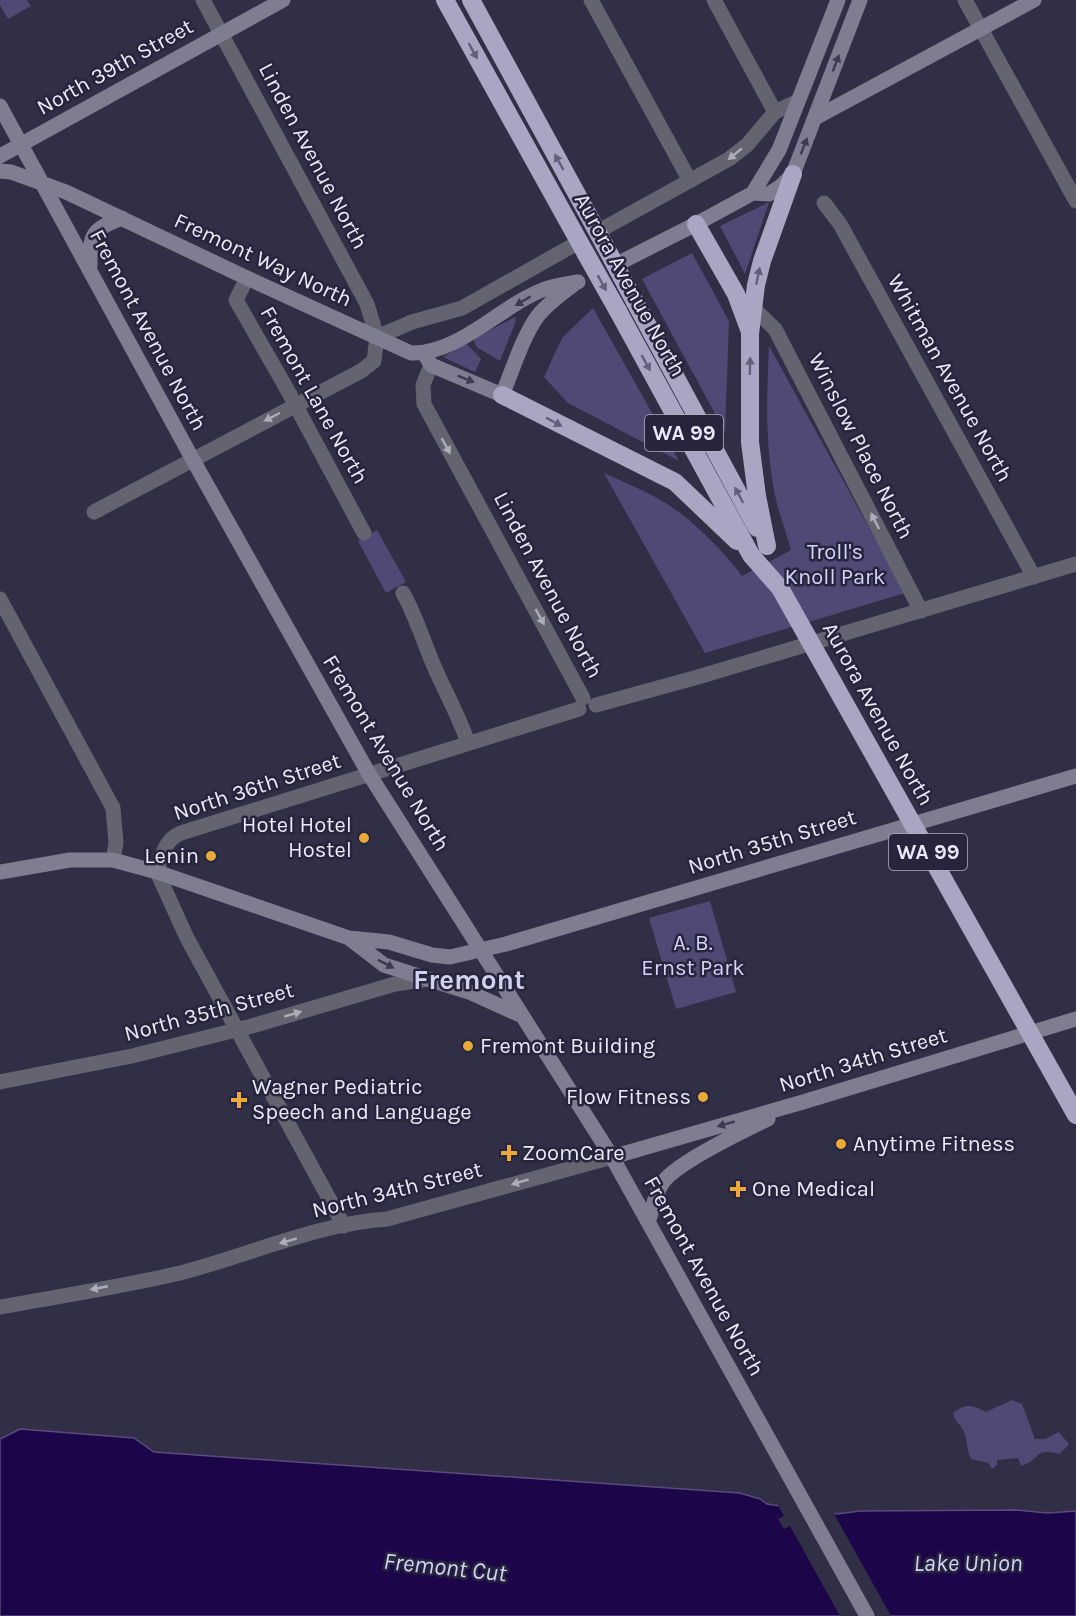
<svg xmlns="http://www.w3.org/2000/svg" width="1076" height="1616" viewBox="0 0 1076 1616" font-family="Karla,sans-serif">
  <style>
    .green { fill: #4f4a75 }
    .water { fill: #1c0649; stroke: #5a4a7e; stroke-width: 1.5 }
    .pier { fill: #312f46 }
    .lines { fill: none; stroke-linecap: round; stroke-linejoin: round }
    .street { stroke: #64636f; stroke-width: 15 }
    .secondary { stroke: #7f7e91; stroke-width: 15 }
    .highway { stroke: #a8a6c3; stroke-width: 18 }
    .highway-bridge { stroke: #a8a6c3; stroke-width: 18 }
    .oneway { fill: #615f79 }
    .oneway2 { fill: #3d3b51 }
    .oneway3 { fill: #adadba }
    .poi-dot { fill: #e9aa38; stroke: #27253c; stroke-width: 2 }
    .labels { text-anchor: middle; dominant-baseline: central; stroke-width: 5; stroke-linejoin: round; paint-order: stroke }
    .shield { fill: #27253c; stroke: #afaec0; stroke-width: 1.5 }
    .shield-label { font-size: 21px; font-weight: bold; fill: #e9e9f8 }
    .street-label { font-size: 22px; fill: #e9e9f8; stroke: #27253c }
    .park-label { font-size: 22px; fill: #d5d2fc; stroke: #27253c }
    .poi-label { font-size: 22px; fill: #e9e9f8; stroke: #27253c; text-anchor: start }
    .water-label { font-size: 24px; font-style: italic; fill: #d3d1fa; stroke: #27253c }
    .district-label { font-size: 28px; font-weight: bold; fill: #d2d1ef; stroke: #27253c }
  </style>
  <rect width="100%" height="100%" fill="#312f46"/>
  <path class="green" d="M0,0H27L31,6L8,19L0,5Z
    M769,202L745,274L720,226Z
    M692,253L729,321L725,432L642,279Z
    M593,308L679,461L568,403L544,377L562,338Z
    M515,317L516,321L500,361L478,348L474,343L475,338Z
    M466,343L481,359L475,372L443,357Z
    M769,346L905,593L705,653L604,473C628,484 654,494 676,510C697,525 727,555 742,576L791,550C785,528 776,506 773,484C765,438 767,392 769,346Z
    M377,530L406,582L386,593L358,541Z
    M710,901L736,992L676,1009L649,918Z
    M1012,1400L1022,1404L1035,1439H1045L1059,1432L1068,1443V1446L1059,1454C1033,1447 1041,1460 1021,1466L1018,1458L997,1460V1465L992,1469L989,1463L971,1459C966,1449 968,1439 963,1430C959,1422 956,1424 953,1413C967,1403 971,1405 986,1412Z"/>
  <path class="water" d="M20,1429L134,1438L154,1452L740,1493L760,1499L767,1504L837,1514L860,1511L1016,1510L1048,1513L1076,1511V1616H0V1439Z"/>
  <path class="pier" d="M777,1503L832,1510L891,1616H840L790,1526L784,1529L778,1519L784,1516Z"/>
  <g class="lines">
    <path class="street" d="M591,0L690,181
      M714,0L775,112
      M965,0L1076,201
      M824,203L840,224L1034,577
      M597,232L729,159L747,145L775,112L798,101
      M247,278L236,300L288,391L364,533
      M753,308L775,329L921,611
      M377,337L412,322L462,308L579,242
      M431,365L423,385L424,404L583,698
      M94,512L361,371L374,361L377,337L367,304L203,0
      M403,593C416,616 423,641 434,666C445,692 459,716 468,743
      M0,599L113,808L116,843L113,860
      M596,705L698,677L1076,564
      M0,1082L132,1056L252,1026L395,984L428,979
      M344,1226L187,938L157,872C162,856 164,840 181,833L579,709
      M0,1307C60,1296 121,1287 180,1273C246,1256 320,1223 387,1219L612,1157"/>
    <path class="secondary" d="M0,106L193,460L369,774L612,1157L867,1616
      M815,118L1034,0
      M0,156L283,0
      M0,171L11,172L66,192L247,278L411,353C460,354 501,305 545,289C555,285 567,284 578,282
      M753,193L779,150L838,0
      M625,260L696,224L753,193L769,194L781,186L793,174L860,0
      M90,266C90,234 91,230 122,218
      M424,353L431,365L502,395C513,370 521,340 537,317C547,304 560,295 573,285
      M0,872L70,860H113L157,872L349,938L389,942L432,955L450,957L506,944L1076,776
      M349,938L384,965L469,992L520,1015
      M612,1157L803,1102L1076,1019
      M648,1222C653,1209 655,1193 663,1182C678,1162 743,1131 768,1119"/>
    <path class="highway" d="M445,0L586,254
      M471,0L604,244
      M696,224L736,294L749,329
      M635,302L757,528
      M618,311L751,555L780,588
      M502,395L675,482L737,541
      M767,546L757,496L750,442V334L756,285L762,261L793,174"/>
    <path class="highway-bridge" d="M604,244L635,302
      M586,254L618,311
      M780,588L1076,1115"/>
  </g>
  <defs><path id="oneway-solid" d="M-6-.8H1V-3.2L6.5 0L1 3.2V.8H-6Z" transform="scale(1.5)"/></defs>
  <g class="oneway">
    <use href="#oneway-solid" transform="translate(473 51) rotate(61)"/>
    <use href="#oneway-solid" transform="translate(559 162) rotate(-119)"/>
    <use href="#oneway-solid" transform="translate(758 276) rotate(-78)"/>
    <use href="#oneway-solid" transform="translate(602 283) rotate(61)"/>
    <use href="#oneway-solid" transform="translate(646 363) rotate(61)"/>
    <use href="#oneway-solid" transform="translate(750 366) rotate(-89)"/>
    <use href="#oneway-solid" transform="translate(554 422) rotate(29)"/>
    <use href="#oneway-solid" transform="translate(739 495) rotate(-118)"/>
  </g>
  <g class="oneway2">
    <use href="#oneway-solid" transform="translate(836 63) rotate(-69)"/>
    <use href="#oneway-solid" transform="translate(804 146) rotate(-69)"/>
    <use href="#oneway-solid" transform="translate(523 301) rotate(149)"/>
    <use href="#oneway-solid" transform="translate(466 379) rotate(22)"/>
    <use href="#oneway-solid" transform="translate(386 964) rotate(27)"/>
    <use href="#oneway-solid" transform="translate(726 1124) rotate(164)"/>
  </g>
  <g class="oneway3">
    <use href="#oneway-solid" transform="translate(735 154) rotate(141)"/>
    <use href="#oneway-solid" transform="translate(272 417) rotate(152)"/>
    <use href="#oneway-solid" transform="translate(446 446) rotate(61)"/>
    <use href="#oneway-solid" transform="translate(875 521) rotate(-117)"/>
    <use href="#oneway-solid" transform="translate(540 617) rotate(61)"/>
    <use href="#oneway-solid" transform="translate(293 1014) rotate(-16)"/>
    <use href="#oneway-solid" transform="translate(520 1182) rotate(164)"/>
    <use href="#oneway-solid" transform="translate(288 1241) rotate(164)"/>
    <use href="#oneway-solid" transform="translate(99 1288) rotate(169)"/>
  </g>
  <g class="poi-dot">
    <circle cx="364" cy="838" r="6"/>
    <circle cx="211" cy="856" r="6"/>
    <circle cx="468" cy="1046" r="6"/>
    <circle cx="703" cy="1097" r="6"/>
    <path d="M236 1091h6v6h6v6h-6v6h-6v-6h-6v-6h6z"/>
    <circle cx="841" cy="1144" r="6"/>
    <path d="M506 1144h6v6h6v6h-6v6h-6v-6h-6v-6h6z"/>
    <path d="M735 1180h6v6h6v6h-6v6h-6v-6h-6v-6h6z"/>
  </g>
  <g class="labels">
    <g class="shield">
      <rect x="645" y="415" width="78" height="36" rx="4.5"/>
      <rect x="889" y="834" width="78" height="36" rx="4.5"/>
    </g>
    <g class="shield-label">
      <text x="684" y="433">WA 99</text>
      <text x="928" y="852">WA 99</text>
    </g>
    <g class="street-label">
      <text transform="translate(115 67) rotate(-29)">North 39th Street</text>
      <text transform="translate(313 156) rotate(62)">Linden Avenue North</text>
      <text transform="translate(263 260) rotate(25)">Fremont Way North</text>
      <text transform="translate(630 285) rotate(61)">Aurora Avenue North</text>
      <text transform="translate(148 330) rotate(62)">Fremont Avenue North</text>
      <text transform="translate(950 378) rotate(61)">Whitman Avenue North</text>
      <text transform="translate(314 395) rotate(61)">Fremont Lane North</text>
      <text transform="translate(861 446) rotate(63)">Winslow Place North</text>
      <text transform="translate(548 585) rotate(62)">Linden Avenue North</text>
      <text transform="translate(878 714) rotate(61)">Aurora Avenue North</text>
      <text transform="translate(386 753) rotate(59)">Fremont Avenue North</text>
      <text transform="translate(257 787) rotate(-18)">North 36th Street</text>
      <text transform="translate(772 842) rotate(-17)">North 35th Street</text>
      <text transform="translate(209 1012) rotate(-15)">North 35th Street</text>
      <text transform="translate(863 1060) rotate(-17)">North 34th Street</text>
      <text transform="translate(397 1190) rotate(-14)">North 34th Street</text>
      <text transform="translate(704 1276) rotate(61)">Fremont Avenue North</text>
    </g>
    <g class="park-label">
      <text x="835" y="552">Troll's<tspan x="835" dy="25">Knoll Park</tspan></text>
      <text x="693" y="943">A. B.<tspan x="693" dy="25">Ernst Park</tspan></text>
    </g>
    <g class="poi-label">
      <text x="352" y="825" text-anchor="end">Hotel Hotel<tspan x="352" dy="25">Hostel</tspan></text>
      <text x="199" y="856" text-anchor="end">Lenin</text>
      <text x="480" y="1046">Fremont Building</text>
      <text x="252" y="1087">Wagner Pediatric<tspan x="252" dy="25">Speech and Language</tspan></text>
      <text x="691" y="1097" text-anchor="end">Flow Fitness</text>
      <text x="853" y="1144">Anytime Fitness</text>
      <text x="522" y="1153">ZoomCare</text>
      <text x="752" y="1189">One Medical</text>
    </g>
    <g class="water-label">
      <text x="968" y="1563">Lake Union</text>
      <text transform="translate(445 1567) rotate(6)">Fremont Cut</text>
    </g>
    <g class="district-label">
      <text x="469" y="979">Fremont</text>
    </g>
  </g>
</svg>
